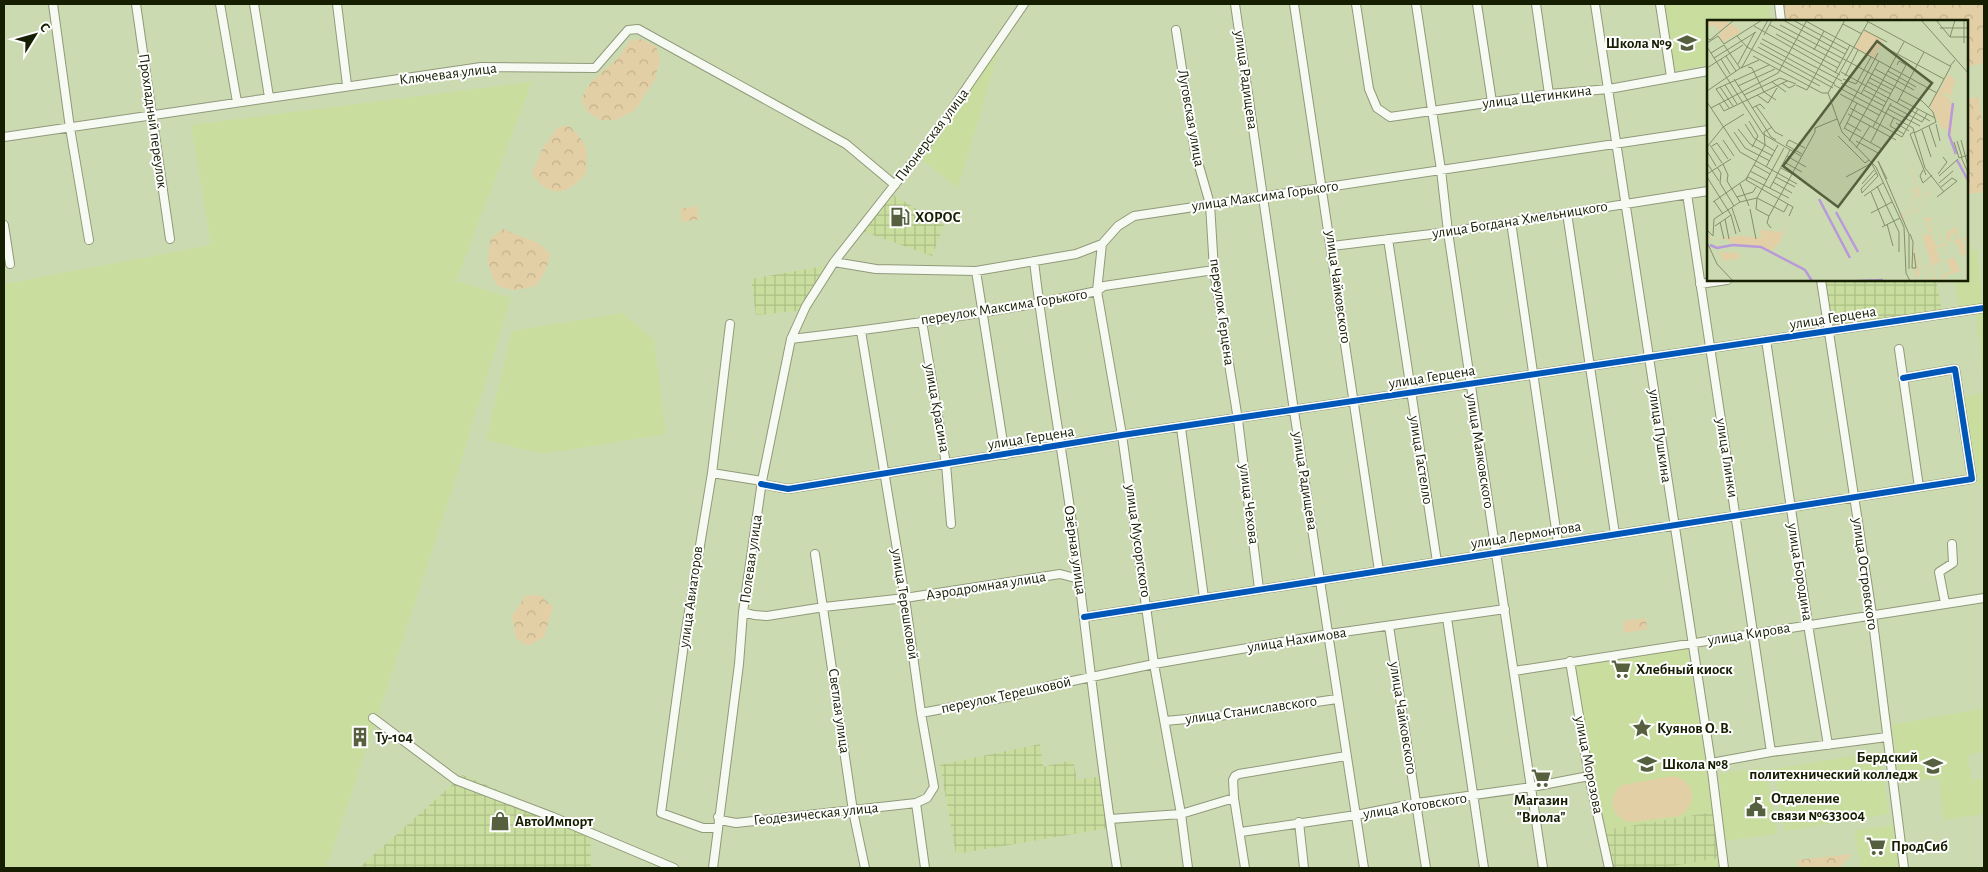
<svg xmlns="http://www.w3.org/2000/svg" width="1988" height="872" viewBox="0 0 1988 872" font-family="'Alegreya Sans',sans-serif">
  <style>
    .built { fill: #c9de9e }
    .industrial { fill: url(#industrial-grid) }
    .grass { fill: #e3cfa5 }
    .forest { fill: url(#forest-crowns) }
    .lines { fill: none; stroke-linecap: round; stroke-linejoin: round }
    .minor-casing { stroke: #909a7a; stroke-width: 10 }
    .minor { stroke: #f7f9f3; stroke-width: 8 }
    .cycleway-casing { stroke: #fff; stroke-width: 9 }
    .cycleway { stroke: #0057b8; stroke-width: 6 }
    .labels { text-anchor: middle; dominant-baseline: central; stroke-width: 4; stroke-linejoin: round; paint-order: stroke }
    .poi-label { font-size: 15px; font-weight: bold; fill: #161e02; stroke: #fff; text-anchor: start }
    .street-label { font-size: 15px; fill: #161e02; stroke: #fff }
    .inset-river { fill: none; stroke: #b899d9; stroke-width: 2.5 }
    .inset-road { fill: none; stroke: #838f6b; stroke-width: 1 }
    .view { fill: #56603f; fill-opacity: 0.15; stroke: #56603f; stroke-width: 2.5 }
    .inset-edge { fill: none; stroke: #161e02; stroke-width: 2.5 }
  </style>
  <defs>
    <pattern id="industrial-grid" width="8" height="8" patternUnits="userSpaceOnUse" patternTransform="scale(1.25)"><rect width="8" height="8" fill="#c9de9e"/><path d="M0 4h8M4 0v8" fill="none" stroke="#acbe86"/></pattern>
    <pattern id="forest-crowns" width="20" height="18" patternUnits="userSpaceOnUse" patternTransform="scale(1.25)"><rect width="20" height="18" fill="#e3cfa5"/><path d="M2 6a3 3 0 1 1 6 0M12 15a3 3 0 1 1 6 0" fill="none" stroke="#c2b18c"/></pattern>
  </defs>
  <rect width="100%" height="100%" fill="#ccdab1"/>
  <path class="built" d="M1661,4H1768L1771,21H1708V65L1671,71Z
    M999,49L958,188L922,160Z
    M532,82L456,281L511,298L456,477L378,716L326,868H4V284L211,245L191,125Z
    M1970,244L1972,251L1977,250L1983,305L1959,308L1954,280H1967V245Z
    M1984,312V386L1976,313Z
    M622,313L654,340L666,434L570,450L539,453L486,440L512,331Z
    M1984,393V485L1979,486L1963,397Z
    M1687,647L1713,812L1600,831L1574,664Z
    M1984,708V752L1967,755L1972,779L1984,780V814L1943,820L1939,778L1899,782L1892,725Z
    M1879,752L1889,814L1785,831L1774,769Z
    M1766,767L1777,834L1725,841L1719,774Z
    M1894,825L1899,868H1861L1854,830Z
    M1720,858L1721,868H1661Z"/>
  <path class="industrial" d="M893,195L944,225L932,256L862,231Z
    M825,266L798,311L756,315L751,279Z
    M1825,280H1936L1942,311L1833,328Z
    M1040,744L1043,767L1073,760L1077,780L1102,776L1109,828L956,854L940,765Z
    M463,775L590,830L591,868H359Z
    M1713,812L1720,858L1661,868H1606L1600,831Z"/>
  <path class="grass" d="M1672,776C1695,779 1699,806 1679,816L1631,822C1611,819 1606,797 1622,785Z"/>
  <path class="forest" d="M1783,4H1984V63L1967,67V21H1786Z
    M640,39L656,46L660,59L655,79L635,110L616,120H600L587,111L581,99C585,93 589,84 594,79C610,64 619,61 629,41Z
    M1979,97L1984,134V192L1967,194V99Z
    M568,125C588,144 588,147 586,173C582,178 576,184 571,187C554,197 541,188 532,173L543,148L557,128Z
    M697,206L699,219L682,222L680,209Z
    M503,229L540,244L550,254L546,270L536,286L514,290L498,286C486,268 487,258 491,238Z
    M540,595L553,607L544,637L528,646L516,638L512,616L525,596Z
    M1646,618L1647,629L1624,633L1623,621Z
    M1852,854L1839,868H1799L1797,860Z"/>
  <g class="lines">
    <defs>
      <path id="minor" d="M53,4L70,128L89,240
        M136,4L170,239
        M220,4L237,102
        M254,4L269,97
        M337,4L347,85
        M1235,4L1294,411L1364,868
        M1294,4L1379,571
        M1356,4L1369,89L1377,108L1390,117L1549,94L1609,89L1708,71
        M1416,4L1441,170L1448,232L1543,868
        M1477,4L1492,102
        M1536,4L1549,94
        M1595,4L1711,763L1724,868
        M1660,4L1671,77
        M1779,4L1781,21
        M1176,30L1195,152L1210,204L1214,270L1238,420L1259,589
        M4,137L481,67L595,68L628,30L638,29L846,144L895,185
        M1687,194L1771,752
        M1567,213L1615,534
        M1511,222L1558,543
        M4,225L10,264
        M1388,239L1437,562
        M1102,244L1097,291L1122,435L1154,664L1181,814L1188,868
        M1332,246L1448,232L1708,191
        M1034,261C1044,349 1060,436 1072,523C1087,638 1099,754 1117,868
        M834,262L876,269L976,271L1076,254L1102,244L1118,226L1134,216L1708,130
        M976,271L1005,455
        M1821,280L1872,614L1904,868
        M1700,284L1727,280
        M922,321L946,464L951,524
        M861,331L905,598L921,713L934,787L927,798L916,803L925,868
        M791,339C893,327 996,313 1097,291L1104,286L1214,270
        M1766,340L1810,637L1828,745
        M1899,349L1919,487
        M1181,428L1204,598
        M712,473L762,481
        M761,484L788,489L1122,435L1984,308
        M815,554L853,811L865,868
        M1945,603L1939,572L1953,563L1952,544
        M743,612L754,615L767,616L824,607L905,598L1060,574L1079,579
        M1084,617L1972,479L1955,369L1903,378
        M1447,618L1484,868
        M1389,626L1426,868
        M1570,661L1589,776L1609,868
        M1514,671L1984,598
        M921,713L1017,695L1053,685L1154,664L1329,634L1505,609
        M373,718L456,780L553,817L674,868
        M1165,721L1219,716L1337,699
        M1711,763L1771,752L1887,737
        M718,817L720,820L736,823L916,803
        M1110,819L1181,814L1234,798
        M1299,822L1304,868
        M717,828H703L661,813L685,636L712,473L730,324
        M1241,832L1356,815L1417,803L1532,787L1589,776
        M713,868L739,664L743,612L762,481L791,339L806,306L834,262L937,131L1024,4
        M1245,868L1234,798L1233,780L1235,776L1239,774L1346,756"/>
    </defs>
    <use href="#minor" class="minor-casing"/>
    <use href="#minor" class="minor"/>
    <defs>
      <path id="cycleway" d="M761,484L788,489L1122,435L1984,308
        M1084,617L1972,479L1955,369L1903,378"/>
    </defs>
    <use href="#cycleway" class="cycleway-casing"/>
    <use href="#cycleway" class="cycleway"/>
  </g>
  <defs>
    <symbol id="school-bare" viewBox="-9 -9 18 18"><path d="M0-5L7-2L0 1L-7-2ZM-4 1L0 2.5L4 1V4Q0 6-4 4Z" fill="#56603f" stroke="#fff" stroke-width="2.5" paint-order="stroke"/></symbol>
    <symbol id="fuel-bare" viewBox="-9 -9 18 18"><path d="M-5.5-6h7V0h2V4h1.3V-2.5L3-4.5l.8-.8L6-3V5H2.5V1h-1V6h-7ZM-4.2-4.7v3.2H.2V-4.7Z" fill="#56603f" stroke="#fff" stroke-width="2.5" paint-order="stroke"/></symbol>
    <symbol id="supermarket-bare" viewBox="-9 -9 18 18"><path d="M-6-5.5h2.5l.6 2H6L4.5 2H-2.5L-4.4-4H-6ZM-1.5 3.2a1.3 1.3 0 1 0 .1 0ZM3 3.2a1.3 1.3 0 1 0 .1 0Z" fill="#56603f" stroke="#fff" stroke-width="2.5" paint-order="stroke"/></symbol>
    <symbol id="sight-bare" viewBox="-9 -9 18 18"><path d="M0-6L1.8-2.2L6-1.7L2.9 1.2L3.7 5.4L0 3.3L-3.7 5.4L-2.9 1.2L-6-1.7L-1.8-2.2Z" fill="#56603f" stroke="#fff" stroke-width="2.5" paint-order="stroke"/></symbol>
    <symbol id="building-bare" viewBox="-9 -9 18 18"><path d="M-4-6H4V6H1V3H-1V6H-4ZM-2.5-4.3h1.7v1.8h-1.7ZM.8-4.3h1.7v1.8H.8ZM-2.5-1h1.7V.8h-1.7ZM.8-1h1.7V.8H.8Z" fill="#56603f" stroke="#fff" stroke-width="2.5" paint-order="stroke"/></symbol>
    <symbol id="university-bare" viewBox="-9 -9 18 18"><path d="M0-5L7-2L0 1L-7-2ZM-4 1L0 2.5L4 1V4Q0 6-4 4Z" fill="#56603f" stroke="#fff" stroke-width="2.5" paint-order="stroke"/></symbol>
    <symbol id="civic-bare" viewBox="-9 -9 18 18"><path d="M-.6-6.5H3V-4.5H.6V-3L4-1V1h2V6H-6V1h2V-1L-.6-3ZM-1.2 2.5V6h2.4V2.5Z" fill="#56603f" stroke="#fff" stroke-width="2.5" paint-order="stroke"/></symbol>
    <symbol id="shop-bare" viewBox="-9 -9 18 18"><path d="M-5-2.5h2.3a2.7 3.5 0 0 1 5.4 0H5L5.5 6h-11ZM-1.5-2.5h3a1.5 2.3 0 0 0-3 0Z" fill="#56603f" stroke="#fff" stroke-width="2.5" paint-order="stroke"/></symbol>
  </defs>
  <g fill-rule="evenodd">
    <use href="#school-bare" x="1673" y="29" width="28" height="28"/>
    <use href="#fuel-bare" x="886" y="203" width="28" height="28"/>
    <use href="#supermarket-bare" x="1607" y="655" width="28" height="28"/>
    <use href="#sight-bare" x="1628" y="714" width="28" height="28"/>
    <use href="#building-bare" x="346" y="723" width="28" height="28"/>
    <use href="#school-bare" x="1633" y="750" width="28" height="28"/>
    <use href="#university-bare" x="1919" y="752" width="28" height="28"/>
    <use href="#supermarket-bare" x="1527" y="764" width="28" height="28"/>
    <use href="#civic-bare" x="1742" y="793" width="28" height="28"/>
    <use href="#shop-bare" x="486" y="807" width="28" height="28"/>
    <use href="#supermarket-bare" x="1862" y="832" width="28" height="28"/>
  </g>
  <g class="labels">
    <g class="poi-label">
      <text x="1672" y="43" text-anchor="end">Школа №9</text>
      <text x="915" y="217">ХОРОС</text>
      <text x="1636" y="669">Хлебный киоск</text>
      <text x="1657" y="728">Куянов О. В.</text>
      <text x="375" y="737">Ту-104</text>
      <text x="1918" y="757" text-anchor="end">Бердский<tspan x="1918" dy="17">политехнический колледж</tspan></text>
      <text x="1662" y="764">Школа №8</text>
      <text x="1771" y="798">Отделение<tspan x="1771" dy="17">связи №633004</tspan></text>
      <text x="1541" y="800" text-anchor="middle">Магазин<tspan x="1541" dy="17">"Виола"</tspan></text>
      <text x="515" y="821">АвтоИмпорт</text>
      <text x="1891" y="846">ПродСиб</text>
    </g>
    <g class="street-label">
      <text transform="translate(448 74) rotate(-7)">Ключевая улица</text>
      <text transform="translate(1246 80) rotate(82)">улица Радищева</text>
      <text transform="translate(1537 97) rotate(-7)">улица Щетинкина</text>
      <text transform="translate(1191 118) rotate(80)">Луговская улица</text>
      <text transform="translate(153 121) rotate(82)">Прохладный переулок</text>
      <text transform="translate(932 135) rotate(-53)">Пионерская улица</text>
      <text transform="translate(1265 196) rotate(-8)">улица Максима Горького</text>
      <text transform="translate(1520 220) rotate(-9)">улица Богдана Хмельницкого</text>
      <text transform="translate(1338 287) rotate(82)">улица Чайковского</text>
      <text transform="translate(1004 307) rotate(-9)">переулок Максима Горького</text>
      <text transform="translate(1222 312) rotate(82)">переулок Герцена</text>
      <text transform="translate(1833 318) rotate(-9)">улица Герцена</text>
      <text transform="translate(1432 377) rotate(-9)">улица Герцена</text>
      <text transform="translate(937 408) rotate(80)">улица Красина</text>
      <text transform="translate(1660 436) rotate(82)">улица Пушкина</text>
      <text transform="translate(1031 438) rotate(-9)">улица Герцена</text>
      <text transform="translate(1480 451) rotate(81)">улица Маяковского</text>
      <text transform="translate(1727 458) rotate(81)">улица Глинки</text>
      <text transform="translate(1421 460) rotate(81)">улица Гастелло</text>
      <text transform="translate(1305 481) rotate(81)">улица Радищева</text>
      <text transform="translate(1249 504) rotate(83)">улица Чехова</text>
      <text transform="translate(1526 535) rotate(-9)">улица Лермонтова</text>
      <text transform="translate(1138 541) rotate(82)">улица Мусоргского</text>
      <text transform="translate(1075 550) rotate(82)">Озёрная улица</text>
      <text transform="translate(751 559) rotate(-82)">Полевая улица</text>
      <text transform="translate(1800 572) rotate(81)">улица Бородина</text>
      <text transform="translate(1865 574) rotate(82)">улица Островского</text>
      <text transform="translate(986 586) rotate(-9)">Аэродромная улица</text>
      <text transform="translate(691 597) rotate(-82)">улица Авиаторов</text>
      <text transform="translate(905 604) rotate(81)">улица Терешковой</text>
      <text transform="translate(1749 634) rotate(-9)">улица Кирова</text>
      <text transform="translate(1297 640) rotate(-9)">улица Нахимова</text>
      <text transform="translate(1006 695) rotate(-12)">переулок Терешковой</text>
      <text transform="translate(1251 710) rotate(-8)">улица Станиславского</text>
      <text transform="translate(839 711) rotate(82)">Светлая улица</text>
      <text transform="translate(1403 718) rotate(81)">улица Чайковского</text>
      <text transform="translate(1589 765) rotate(79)">улица Морозова</text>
      <text transform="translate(1415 806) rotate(-9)">улица Котовского</text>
      <text transform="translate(816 814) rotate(-6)">Геодезическая улица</text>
    </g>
  </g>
  <g transform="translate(1707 20)">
    <rect width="261" height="261" fill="#ccdab1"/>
    <path d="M241,54L248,60L243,79V75L231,73ZM81,199L75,217H72L75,219L65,230L24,223L20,219H0L1,215L5,219L34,216L55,218L52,210L75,212ZM13,232L32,233L33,238L15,241Z" fill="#e3cfa5"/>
    <path d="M0,0H20L22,2L12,12L8,5L0,7ZM24,3L34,12L16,22L12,15ZM157,10L176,20L167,38L148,28ZM230,72L243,79L244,87L246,82L245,113L234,107L223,86ZM209,145L204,148L210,168L216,166L211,169L213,174L222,172L223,184L220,173L213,175L216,188L212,176L205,178L209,190H214L196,195L201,210L194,194L202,193L199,182L203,192L208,191L204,178L211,175L209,169L206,174L203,172L209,168L203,149L204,147ZM234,195L224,212L229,227L235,224L230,205L236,224L240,223L237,226L241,239L236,226L229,228L233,241L239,239L233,242L237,255L244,252L240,240L247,237L253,251L238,256V261L234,256L236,255L232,242L226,244L229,259L221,261L217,247L211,248L212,255L208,259V224L211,247L221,245L218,247L222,259L228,258L213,207L217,216L223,214L217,197L224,198L225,201L220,200L224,210ZM250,206V220L261,217V225L259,219L255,220L261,241L259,234L254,235L260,254L250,222L246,223L249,217L245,211L242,222H239L240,212Z" fill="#e3cfa5"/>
    <path class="inset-river" d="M246,83L242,115L249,134M250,140L262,162M112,179L143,238M129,192L151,232M3,225L10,228L26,225L54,227L98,250L105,261M150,261L176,260"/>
    <path class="inset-road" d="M76,0L138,34M86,0L141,30M97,0L230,73M158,0L243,46L248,40M214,0L262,54M229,0L243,17M257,1V23M136,4L155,14M63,5L133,43M73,5L215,81L226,92L229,102L207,113M47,6L133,55M233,8H262M157,10L180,22M69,14L131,48M57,15L65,0M30,16L40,27L113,66M243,17L248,0M243,17H262M0,18L3,20L27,0M55,19L135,61M0,23L11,16L17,24M53,23L128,64M17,24L55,0M0,27L56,114L94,136M51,27L126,68M181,29L237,59M107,30L117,11M4,33L17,25L33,48M19,36L29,51M46,36L115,73H121M7,38L49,12M14,39L23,54M31,44L48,12M41,47L45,48L57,72L69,80M0,48L36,25M34,48L52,40M168,49L207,70M181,51L209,67M134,52L223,101M128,53L143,25M138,56L151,30M163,58L186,70M27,59L64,117L69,120M136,59L149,64L164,37M65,62L79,72M161,62L184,74M75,63L82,68L88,65M134,63L177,86M18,65L30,84M89,65L100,70L138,0M127,65L206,108L218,148L237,172M31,66L68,49M13,67L26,86M157,70L179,82M0,71L35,47L61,0M121,73L135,112L169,147L197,207L199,253L203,261M121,73L161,2M133,74L172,95M154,74L172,41M37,75L73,58L89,64M50,75L61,83L70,68M192,79L228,98M0,82L33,132L90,164M12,83L17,91L80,61M190,83L217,32M183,85L215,102L220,94M49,86L68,112L76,116M222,87L244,46M4,88L71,53L100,0M22,88L9,69L62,45M45,88L53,84L58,89M143,88L195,117L211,89M181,89L213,106M141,94L189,120M187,97L183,106L197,114M42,101L51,116L45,127M140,103L154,111M189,103L202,111M38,104L47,118L68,131M229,104L233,121M132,106L171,33M222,106L229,127M16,107L37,94M166,107L199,45L192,41L190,45M137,108L175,129M31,109L43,124L66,136M137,109L150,83M215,110L224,137M27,112L38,128L63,141M207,112L203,114L219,155M131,116L158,143L162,140M16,120L27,136M254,120L262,150M142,121L197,22M149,121L171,133M250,121L255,137M164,122L184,83M247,122L252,138L262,135M3,125L15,143M5,126L10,123L21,139M0,127L16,107M149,128L163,106M0,131L9,146M95,134L79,125L82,120L98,128M80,136L99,147M254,137L262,155M77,142L95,152M0,143L12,161M16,144L21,155L20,161L33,182M165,144L171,156L155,173L154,169L169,153M47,145L63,154M10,147L14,153L13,163L27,186M59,147L71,125M74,148L93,158M216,150L213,156L216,163L225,155M43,151L60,160M0,154L24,139M231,154L240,142L236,137M232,156L251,139M0,157L24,195L29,214M69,157L88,167M139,157L165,143M180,159L171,141L202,214V249M66,162L85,173M232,163L246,151M33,164L42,186M155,164L167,150M170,166L192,212V232M63,168L83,130M164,172L178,206M157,176L176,163M30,177L46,172L49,167M230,177L250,161L245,158L234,167M7,181L16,194M6,182L39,159L58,125L57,112L65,107M25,188L33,212M43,189L49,219M164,193L185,182M62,196L49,189L50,178L77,128M82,196L86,187L39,160L41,157L82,178M18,199L22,219M13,202L17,219M180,204L186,226M8,206L24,195M175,207L193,198M64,208L60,203L62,196L108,112V108L130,99M0,210L6,216L7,199L33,182L50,178L77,192L81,184M203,214L206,222L205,248M0,222L10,244L26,261M205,248H209L207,233"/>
    <path class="view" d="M170,21L225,63L131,187L76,146Z"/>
    <rect width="261" height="261" class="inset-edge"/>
  </g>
  <rect width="1988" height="872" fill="none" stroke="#161e02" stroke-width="10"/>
  <g transform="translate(35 35) rotate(53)" stroke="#ffffff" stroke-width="4" paint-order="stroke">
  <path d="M0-4L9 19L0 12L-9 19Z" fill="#161e02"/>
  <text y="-8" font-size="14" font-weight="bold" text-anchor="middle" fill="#161e02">С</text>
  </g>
</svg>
